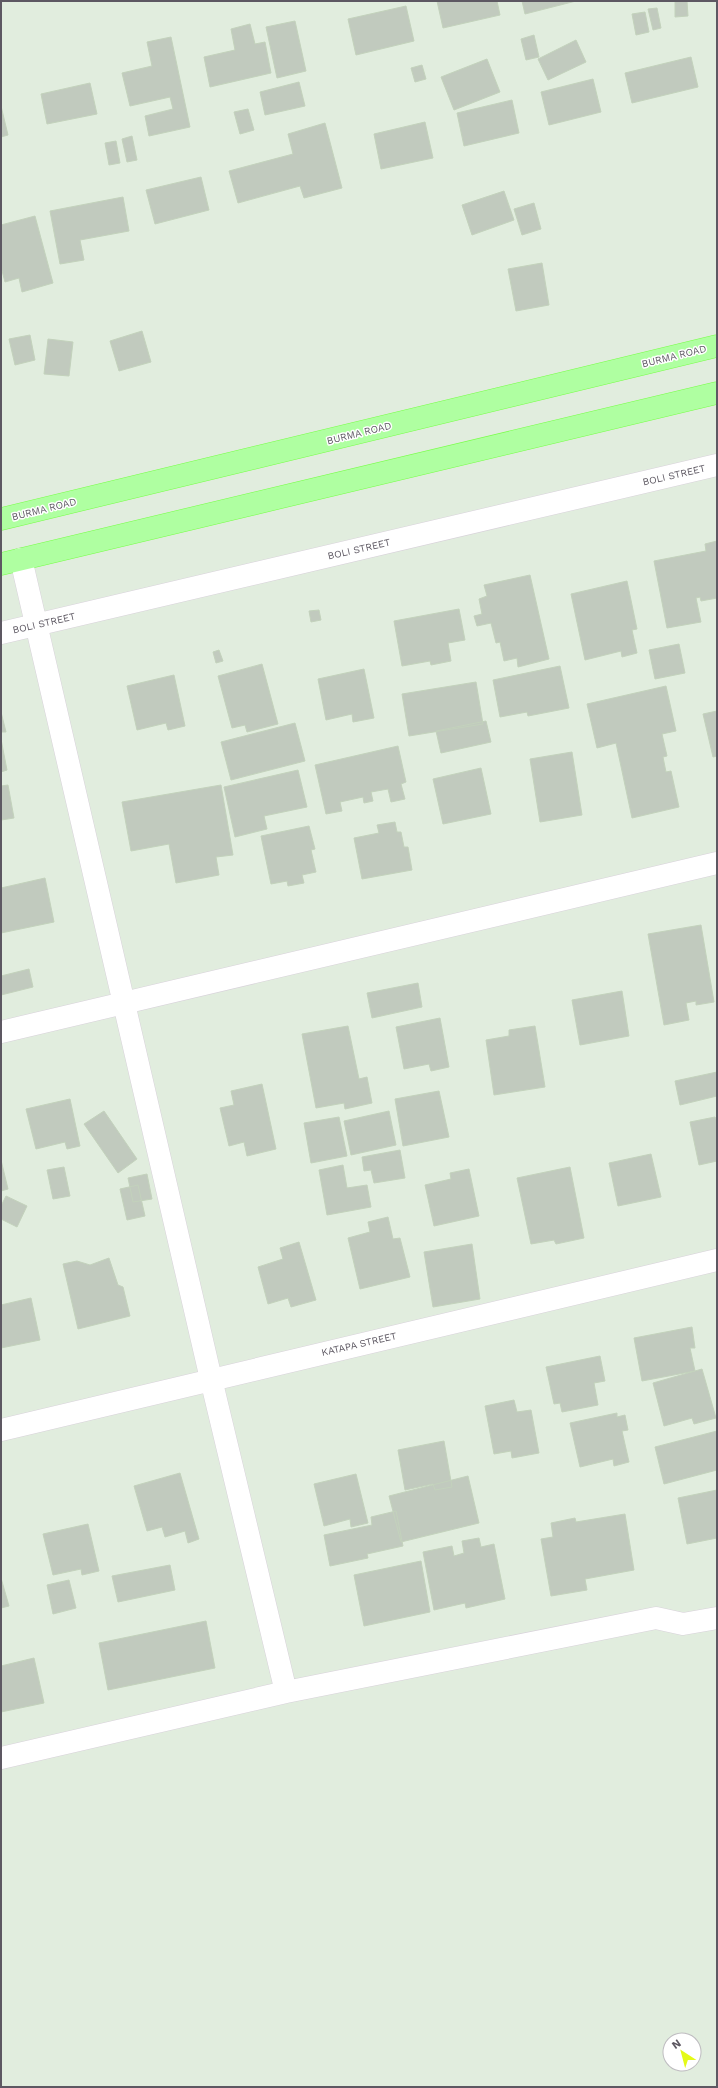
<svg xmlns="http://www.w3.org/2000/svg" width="718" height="2088" viewBox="0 0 718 2088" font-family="'Work Sans',sans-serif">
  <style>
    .building { fill: #c1cabe; stroke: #c3d2bc }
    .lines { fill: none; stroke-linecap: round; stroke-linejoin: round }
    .minor-casing { stroke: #d8d2da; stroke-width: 23 }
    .major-casing { stroke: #76ff45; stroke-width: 23 }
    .minor { stroke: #fff; stroke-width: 22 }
    .major { stroke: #afffa1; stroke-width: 22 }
    .labels { text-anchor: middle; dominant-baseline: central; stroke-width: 3; stroke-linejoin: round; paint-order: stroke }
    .street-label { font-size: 10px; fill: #5d5862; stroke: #fff }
  </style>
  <rect width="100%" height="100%" fill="#e1edde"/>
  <path class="building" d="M437,1H497L500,15L443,28Z
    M522,1H576L525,14Z
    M675,1H687L688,16L675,17Z
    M406,6L414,41L356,55L348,19Z
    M657,8L661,28L653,30L648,9Z
    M645,12L649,32L636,35L632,14Z
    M295,21L306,71L277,78L266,27Z
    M250,24L255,44L265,42L271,73L210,87L204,57L235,50L231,29Z
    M534,35L539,57L526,60L521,39Z
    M171,37L190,127L149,136L145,116L173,109L170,97L130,106L122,73L152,66L147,42Z
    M576,40L586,62L548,80L538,59Z
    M691,57L698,87L632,103L625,73Z
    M487,59L500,92L454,110L441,77Z
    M422,65L426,79L415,82L411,68Z
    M593,79L601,112L549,125L541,92Z
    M299,82L305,106L265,115L260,92Z
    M90,83L97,114L47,124L41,94Z
    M512,100L519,133L464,146L457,113Z
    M1,106L8,135L1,137Z
    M248,109L254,130L240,134L234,112Z
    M425,122L433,158L381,169L374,134Z
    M325,123L342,188L304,198L300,186L238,203L229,171L293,154L288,134Z
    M132,136L137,160L127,162L122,139Z
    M116,141L120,163L109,165L105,143Z
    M201,177L209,210L155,224L146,190Z
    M504,191L514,220L472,235L462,205Z
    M123,197L129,231L80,240L84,260L60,264L50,211Z
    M534,203L541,229L522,235L514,209Z
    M35,216L53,283L22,292L19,278L5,282L1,267V225Z
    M542,263L549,305L516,311L508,269Z
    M142,331L151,362L119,371L110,341Z
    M30,335L35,360L15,365L9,339Z
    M48,339L73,342L69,376L44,374Z
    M717,541V598L701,601L700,597L696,598L701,622L667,628L654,561L706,551L705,544Z
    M530,575L549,659L518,667L517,658L504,661L500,642L496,643L491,623L477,626L474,616L482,614L479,599L487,596L484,585Z
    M627,581L637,629L632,630L637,653L622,657L621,651L585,660L571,594Z
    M459,609L465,640L448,643L451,661L431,665L430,661L402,666L394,621Z
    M319,610L321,620L311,622L309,611Z
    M679,644L685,673L655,679L649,650Z
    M219,650L223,661L216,663L213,652Z
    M262,664L278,724L247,732L245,725L232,728L218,676Z
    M560,666L569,708L528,716L527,712L500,717L493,680Z
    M364,669L374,718L353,722L352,714L326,720L318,679Z
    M174,675L185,726L168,730L166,723L137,730L127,686Z
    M476,682L483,724L409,736L402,694Z
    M666,686L676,731L662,734L667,756L663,757L666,772L671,771L679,807L632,818L616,743L597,748L587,704Z
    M717,711V756L713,757L703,714Z
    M1,712L6,732H1Z
    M486,721L491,742L441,753L436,731Z
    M295,723L305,761L231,780L221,742Z
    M1,739L7,770L1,772Z
    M398,746L406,782L401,784L405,799L391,802L388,789L371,792L373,801L364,803L363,797L340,802L342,811L326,814L315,765Z
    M572,752L582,815L540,822L530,759Z
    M481,768L491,814L443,824L433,779Z
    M298,770L307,807L264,816L267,829L235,837L224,787Z
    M8,785L14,818L1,820V786Z
    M221,785L233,855L216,857L219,875L176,883L169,844L131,851L122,802Z
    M395,822L397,832H401L404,847H408L412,870L362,879L354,838L379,833L377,825Z
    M309,826L315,849L311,850L316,872L302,875L304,883L288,886L287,881L271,884L261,836Z
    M45,878L54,922L1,933V888Z
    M701,925L714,1002L696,1005V1001L686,1003L689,1020L664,1025L648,934Z
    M29,969L33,987L1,995V976Z
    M418,983L422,1007L372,1018L367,993Z
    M622,991L629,1036L580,1045L572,1000Z
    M440,1018L449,1067L431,1071L429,1064L404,1069L396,1027Z
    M348,1026L359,1079L367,1077L372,1103L345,1109L344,1103L316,1108L302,1034Z
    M535,1026L545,1087L494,1095L486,1040L509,1036V1030Z
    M717,1072V1096L680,1105L675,1081Z
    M262,1084L276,1149L247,1156L244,1142L229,1146L220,1108L234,1105L231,1091Z
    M439,1091L449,1137L403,1146L395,1099Z
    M70,1099L80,1146L67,1149L65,1142L36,1149L26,1109Z
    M104,1111L137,1159L118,1173L84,1124Z
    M389,1111L396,1145L351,1155L344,1121Z
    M339,1117L347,1156L311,1163L304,1123Z
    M715,1117L717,1121V1161L699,1165L690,1122Z
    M400,1150L405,1178L374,1183L371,1170L364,1171L362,1157Z
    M651,1154L661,1197L618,1206L609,1163Z
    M1,1160L8,1189L1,1191Z
    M343,1165L347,1188L367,1185L371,1207L327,1215L319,1170Z
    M64,1167L70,1196L53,1199L47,1170Z
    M570,1167L584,1238L556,1244L554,1240L531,1244L517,1178Z
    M469,1169L479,1216L434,1226L425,1185L451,1179L450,1173Z
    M147,1174L152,1199L133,1202L128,1178Z
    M138,1185L145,1216L127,1220L120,1189Z
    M6,1196L27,1206L17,1227L1,1219V1206Z
    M388,1217L393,1239L400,1238L410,1277L360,1289L348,1238L370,1232L368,1222Z
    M299,1242L316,1300L291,1307L288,1298L268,1304L258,1267L283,1259L280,1248Z
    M472,1244L480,1299L433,1307L424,1252Z
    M109,1258L118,1285L123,1287L130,1316L78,1329L63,1264L77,1261L90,1265Z
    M31,1298L40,1340L1,1348V1305Z
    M692,1327L695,1348H690L695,1371L642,1381L634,1338Z
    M600,1356L605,1381L594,1383L598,1405L562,1412L560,1403L554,1404L546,1367Z
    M702,1369L716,1418L694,1424L692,1418L664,1426L653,1383Z
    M514,1400L517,1412L531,1410L539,1453L512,1458L511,1451L494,1454L485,1406Z
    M617,1413V1417L625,1415L628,1430L622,1431L629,1462L614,1466L613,1459L580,1467L570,1423Z
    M717,1431V1470L664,1484L655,1447Z
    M444,1441L452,1487L435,1490L433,1484L405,1490L398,1450Z
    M180,1473L199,1539L188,1543L185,1531L165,1537L162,1527L147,1531L134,1486Z
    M356,1474L368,1523L351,1527L350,1519L324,1526L314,1484Z
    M468,1476L479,1523L401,1542L389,1496Z
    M717,1490V1538L687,1544L678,1498Z
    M396,1511L403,1546L367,1554L368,1558L330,1566L324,1535L372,1525L371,1517Z
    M625,1514L634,1570L585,1579L587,1590L551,1596L541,1539L553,1537L551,1523L575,1518L576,1522Z
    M88,1524L99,1571L82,1575L81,1569L53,1575L43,1534Z
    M479,1538L481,1547L494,1544L505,1599L466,1608L465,1603L434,1610L423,1552L452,1546L454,1556L464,1553L462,1541Z
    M421,1561L430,1612L364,1626L354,1575Z
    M170,1565L175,1590L118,1602L112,1576Z
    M1,1578L9,1606L1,1608Z
    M69,1580L76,1608L53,1614L47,1585Z
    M206,1621L215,1668L108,1690L99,1643Z
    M34,1658L44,1703L1,1712V1666Z"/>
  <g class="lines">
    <defs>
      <path id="minor" d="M21,559L211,1379L286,1692
        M1,633L717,465
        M1,1032L717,863
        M1,1430L717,1260
        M1,1758L286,1692L656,1618L683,1624L717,1618"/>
      <path id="major" d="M1,519L717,346
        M1,564L717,393"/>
    </defs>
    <use href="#minor" class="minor-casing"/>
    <use href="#major" class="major-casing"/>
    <use href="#minor" class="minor"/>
    <use href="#major" class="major"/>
  </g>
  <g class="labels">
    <g class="street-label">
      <text transform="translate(674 356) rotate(-14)">BURMA ROAD</text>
      <text transform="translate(359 433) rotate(-14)">BURMA ROAD</text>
      <text transform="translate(674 475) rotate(-13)">BOLI STREET</text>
      <text transform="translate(44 509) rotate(-14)">BURMA ROAD</text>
      <text transform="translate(359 549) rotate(-13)">BOLI STREET</text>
      <text transform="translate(44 623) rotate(-13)">BOLI STREET</text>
      <text transform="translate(359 1344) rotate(-13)">KATAPA STREET</text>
    </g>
  </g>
  <rect width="718" height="2088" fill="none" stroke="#5d5862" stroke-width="4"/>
  <g transform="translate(682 2052) rotate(324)"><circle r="19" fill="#ffffff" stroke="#bebcc0"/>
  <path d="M0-3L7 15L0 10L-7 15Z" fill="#e4fa17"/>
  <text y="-6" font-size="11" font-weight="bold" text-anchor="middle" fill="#5d5862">N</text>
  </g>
</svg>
